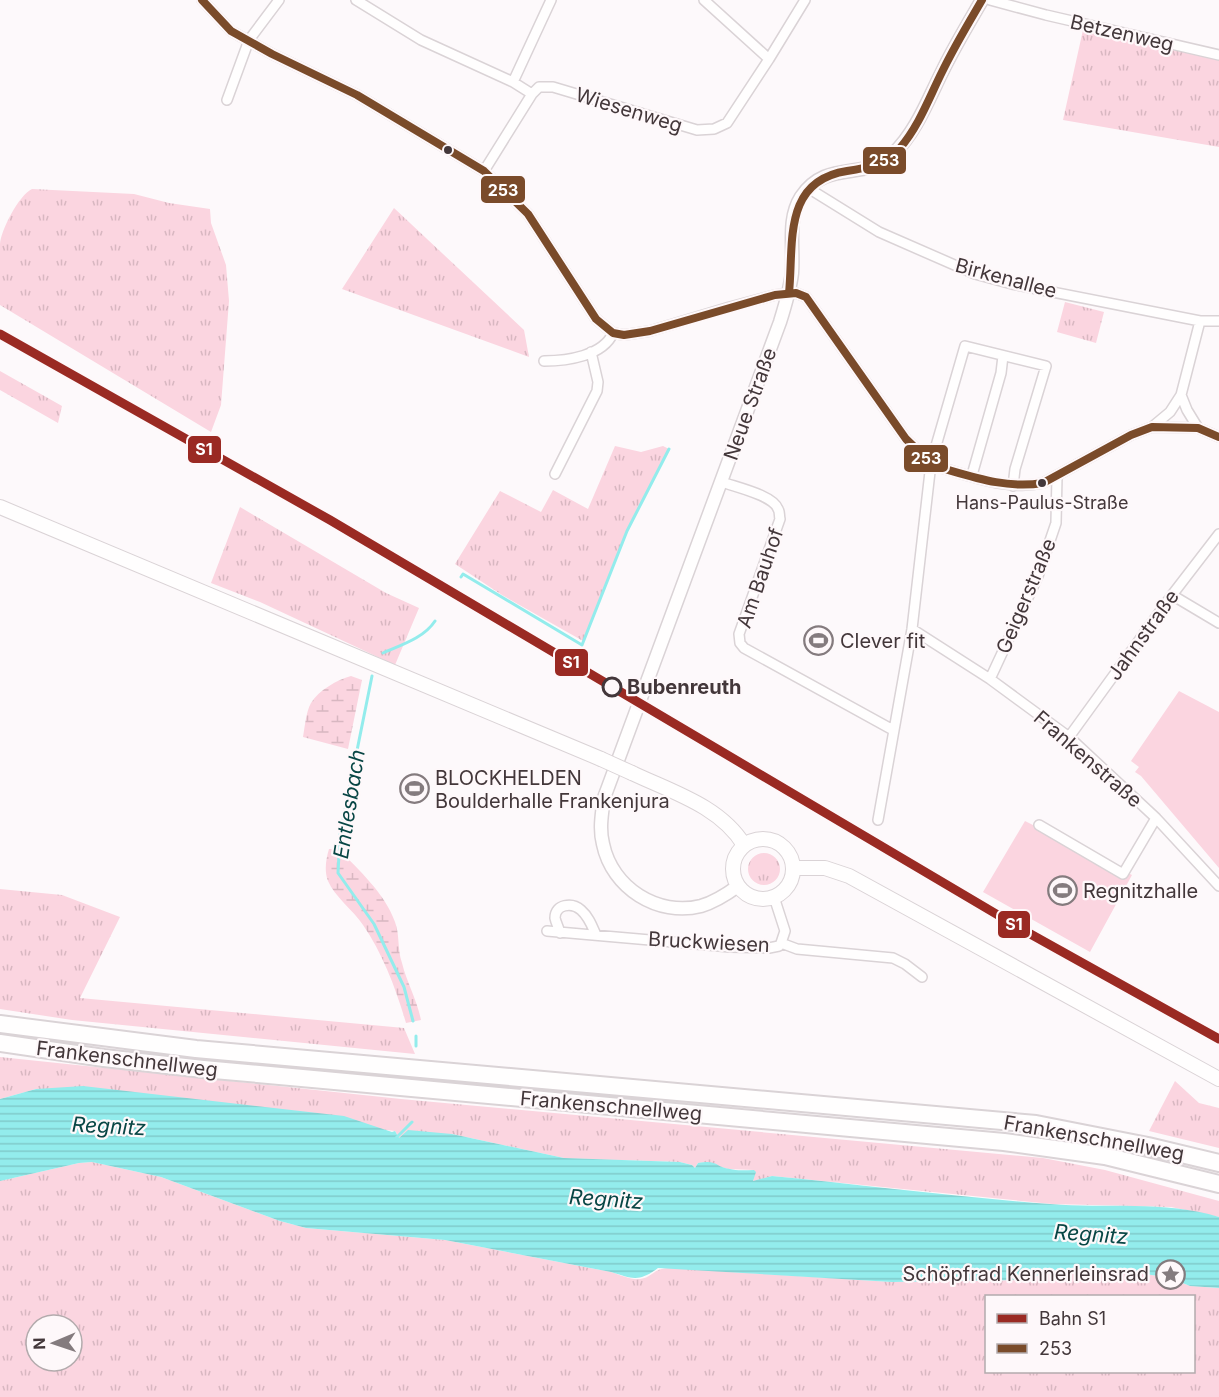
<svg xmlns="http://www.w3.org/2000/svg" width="1219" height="1397" viewBox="0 0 1219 1397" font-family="Inter,sans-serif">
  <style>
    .grass { fill: url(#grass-tufts); fill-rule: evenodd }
    .wetland { fill: url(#wetland-marsh) }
    .garden { fill: #fbd5e0 }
    .water { fill: url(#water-rules) }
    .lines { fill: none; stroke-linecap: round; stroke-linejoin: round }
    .stream { stroke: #93ecec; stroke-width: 3 }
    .minor-casing { stroke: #dad3d6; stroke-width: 12 }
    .tertiary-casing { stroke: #dad3d6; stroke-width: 15 }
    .secondary-casing { stroke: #dad3d6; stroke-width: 16 }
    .motorway-casing { stroke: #dad3d6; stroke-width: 20 }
    .minor { stroke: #fffefe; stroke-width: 9 }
    .tertiary { stroke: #fffefe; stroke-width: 12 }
    .secondary { stroke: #fffefe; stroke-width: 14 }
    .motorway { stroke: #fffefe; stroke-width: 16 }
    .secondary-bridge-casing { stroke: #dad3d6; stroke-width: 16; stroke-linecap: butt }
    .secondary-bridge { stroke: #fffefe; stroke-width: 14 }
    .bus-1-casing { stroke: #fef8fa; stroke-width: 12 }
    .bus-1 { stroke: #7a4b2a; stroke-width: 8 }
    .rail-1-casing { stroke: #fef8fa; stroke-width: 14 }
    .rail-1 { stroke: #9a2a23; stroke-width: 9 }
    .bus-dot { fill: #43373a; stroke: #fef8fa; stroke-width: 2 }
    .stop-dot { fill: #fef8fa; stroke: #43373a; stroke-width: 3 }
    .labels { text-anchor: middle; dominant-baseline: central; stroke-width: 4.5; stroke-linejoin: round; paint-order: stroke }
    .bus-label { font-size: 18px; fill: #43373a; stroke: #fef8fa }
    .street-label { font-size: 20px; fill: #43373a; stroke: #fef8fa }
    .poi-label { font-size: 20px; fill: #43373a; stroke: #fef8fa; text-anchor: start }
    .stop-label { font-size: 20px; font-weight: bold; fill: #43373a; stroke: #fef8fa; text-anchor: start }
    .water-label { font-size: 21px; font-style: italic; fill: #084645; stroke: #fef8fa }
    .line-badge { stroke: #fef8fa; stroke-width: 2 }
    .badge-label { font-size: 16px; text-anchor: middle; font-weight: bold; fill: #fff }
  </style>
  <defs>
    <pattern id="grass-tufts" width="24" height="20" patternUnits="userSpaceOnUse" patternTransform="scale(1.5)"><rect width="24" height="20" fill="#fbd5e0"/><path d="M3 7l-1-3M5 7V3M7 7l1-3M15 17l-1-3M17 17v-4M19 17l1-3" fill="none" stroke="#d8b7c1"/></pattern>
    <pattern id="wetland-marsh" width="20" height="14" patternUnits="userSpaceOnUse" patternTransform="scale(1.5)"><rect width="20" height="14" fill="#fbd5e0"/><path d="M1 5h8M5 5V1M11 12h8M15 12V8" fill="none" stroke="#d8b7c1"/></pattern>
    <pattern id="water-rules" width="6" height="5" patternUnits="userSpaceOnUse" patternTransform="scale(1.5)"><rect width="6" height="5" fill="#93ecec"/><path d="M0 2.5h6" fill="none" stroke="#80cbcb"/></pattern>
  </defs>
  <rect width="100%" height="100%" fill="#fdf9fb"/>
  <path class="grass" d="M1083,30L1219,60V147L1063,120Z
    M32,189L134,194L169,203L210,209L211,223L226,265L229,301L221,405L211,432L0,305C0,285 0,264 0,244C1,230 19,195 32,189Z
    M394,208L524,330L529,357L342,289Z
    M1065,302L1104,312L1096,343L1057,332Z
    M0,371L62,406L58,423L0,390Z
    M615,446L641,452L663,446L669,449L627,531L583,641L502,595L455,564L500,491L541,512L553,490L588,509Z
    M240,507L386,593L419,608L395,665L260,602L211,583Z
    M748 869a16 16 0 1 1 32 0a16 16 0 1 1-32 0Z
    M0,889L62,895L120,917L80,998L404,1028L415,1054L72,1020L0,1009Z
    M0,1057L401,1099L1043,1158L1105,1170L1219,1201V1217L1171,1207L1052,1204L772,1176L753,1182L754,1170L728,1169L706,1162L698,1163L695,1168L692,1165L680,1162L564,1158L452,1134L399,1138L395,1131L36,1089L0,1099Z
    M1175,1081L1199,1103L1219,1108V1148L1149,1131Z
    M92,1162L161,1177L280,1221L306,1228L445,1240L611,1272C620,1275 631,1280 640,1279C654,1277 652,1268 671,1268L892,1282L1018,1280L1067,1270L1099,1268L1159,1276H1165L1190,1286L1219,1288V1397H0V1181L79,1163ZM986,1296H1194V1372H986ZM36,1325H72V1361H36Z"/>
  <path class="wetland" d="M351,676L362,680L348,749L303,737C305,726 306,712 311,703C319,690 337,680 351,676Z
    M329,849H339C359,871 385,893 395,922C400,935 397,949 402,963C407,983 417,1000 421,1020L406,1023C396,989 383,954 363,925C354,911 334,896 328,881C324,871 326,859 329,849Z"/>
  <path class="garden" d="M1179,691L1219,712V868L1141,776L1135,772L1139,767L1131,761Z
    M1025,821L1132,875L1090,952L983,892Z"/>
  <path class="water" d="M83,1086L344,1116L392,1132L395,1131L399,1138L408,1130L452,1134L564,1158L680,1162L692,1165L695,1168L698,1163C718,1159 715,1167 730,1169C737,1171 746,1170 754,1170L756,1172L753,1181L772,1176C864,1185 957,1197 1050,1204C1106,1209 1164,1200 1219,1217V1288L1190,1286L1165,1276H1159L1099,1268L1067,1270L1018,1280L892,1282L658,1268C639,1282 633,1279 611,1272L445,1240L306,1228L280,1221L161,1177L92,1162L79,1163L0,1181V1099L36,1089Z"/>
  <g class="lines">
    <path class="stream" d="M461,577L463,574L582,645L627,531L669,449
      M383,653C401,645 424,638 435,621
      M372,676L340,835L338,873L374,924L404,987L413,1021
      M416,1036V1046
      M396,1138L412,1122"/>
    <defs>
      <path id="minor" d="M202,0L231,31L272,54L357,95L484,171L528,214L596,319L613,333L624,335L650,331L730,307L775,295L796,293L806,297L906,439L931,463L938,467C972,476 1008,491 1043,483L1131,435L1152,427L1170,412L1181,395L1200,321
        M356,0L421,40L513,82L532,94
        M704,0L769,59
        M990,0L1046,15L1219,55
        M513,82L551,0
        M227,100L249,40L279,0
        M484,171L532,94L539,87H553L697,130L714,129L727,123L769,59L805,0
        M808,188L879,232L975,274L1012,284L1200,321H1219
        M544,361C567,361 603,356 613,333
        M1181,395L1187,410L1198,428
        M1152,427L1198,428L1219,437
        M555,474L597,391L598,382L591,352
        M972,475L1001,373L1003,356
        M722,482C735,487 773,495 778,509C780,512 779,515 780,519L739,634L740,643L744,648L893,730
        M1172,595L1219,623
        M912,629L990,679L1069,737L1156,818L1219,886
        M990,679L1038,576L1056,523L1057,476
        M1069,737L1172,595L1219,534
        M878,820L912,629L931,463L965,346L1046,366L1015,469L1013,486
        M1039,825L1123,874L1156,818
        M774,897L785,931L781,943
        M547,931L730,947L769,948L779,946L781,943
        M560,933C559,928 556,923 555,918C555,904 572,902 581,910C589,917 592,926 596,935
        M781,943L797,949L893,958L905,964L922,977"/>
      <path id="tertiary" d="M738,886C727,894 715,902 701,906C658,917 612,888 603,844C599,829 602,813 604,798L780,322C785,306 790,290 792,273C794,248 787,219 801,197C827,158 866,182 893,154C916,132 928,100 942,72C954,47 968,24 982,0"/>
      <path id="secondary" d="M0,507L601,759
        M632,773C672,792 720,806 744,845
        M733 869a30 30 0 1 1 60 0a30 30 0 1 1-60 0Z
        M794,868H825L849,876L1219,1079"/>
      <path id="motorway" d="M0,1024L196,1049L1036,1124L1148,1146L1219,1163
        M0,1043L104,1058L203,1069L1004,1142L1105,1156L1219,1184"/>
    </defs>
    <use href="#minor" class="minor-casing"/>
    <use href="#tertiary" class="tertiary-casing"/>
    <use href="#secondary" class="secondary-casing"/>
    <use href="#motorway" class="motorway-casing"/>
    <use href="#minor" class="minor"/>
    <use href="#tertiary" class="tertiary"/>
    <use href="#secondary" class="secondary"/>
    <use href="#motorway" class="motorway"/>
    <defs>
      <path id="secondary-bridge" d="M601,759L632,773"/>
    </defs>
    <use href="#secondary-bridge" class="secondary-bridge-casing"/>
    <use href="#secondary-bridge" class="secondary-bridge"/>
    <defs>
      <path id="bus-1" d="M202,0L231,31L272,54L357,95L484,171L528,214L596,319L613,333L624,335L650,331L775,295L796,293L806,297L906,439L931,463L938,467C973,477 1006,489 1043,483L1131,435L1152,427L1198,428L1219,437
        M789,293C794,244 782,181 847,171C868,168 885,164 900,148C919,126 929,98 942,72C954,47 968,24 982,0"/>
    </defs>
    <use href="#bus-1" class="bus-1-casing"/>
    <use href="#bus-1" class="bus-1"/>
    <defs>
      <path id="rail-1" d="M0,334L330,520L1025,931L1219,1039"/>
    </defs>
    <use href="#rail-1" class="rail-1-casing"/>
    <use href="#rail-1" class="rail-1"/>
  </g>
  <defs>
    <symbol id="stadium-ring" viewBox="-11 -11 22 22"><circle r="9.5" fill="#fef8fa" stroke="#847b7e" stroke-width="1.5"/><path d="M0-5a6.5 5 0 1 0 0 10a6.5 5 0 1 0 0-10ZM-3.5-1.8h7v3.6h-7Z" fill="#847b7e"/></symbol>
    <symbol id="sight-ring" viewBox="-11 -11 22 22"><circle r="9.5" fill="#fef8fa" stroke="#847b7e" stroke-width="1.5"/><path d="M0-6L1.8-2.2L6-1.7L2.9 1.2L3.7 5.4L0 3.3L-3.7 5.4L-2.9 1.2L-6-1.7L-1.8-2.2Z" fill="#847b7e"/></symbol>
  </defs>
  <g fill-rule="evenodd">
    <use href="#stadium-ring" x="802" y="624" width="33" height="33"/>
    <use href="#stadium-ring" x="398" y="772" width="33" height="33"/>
    <use href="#stadium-ring" x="1046" y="874" width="33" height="33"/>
    <use href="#sight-ring" x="1154" y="1258" width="33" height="33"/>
  </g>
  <g class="bus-dot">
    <circle cx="448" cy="150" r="5"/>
    <circle cx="1042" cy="483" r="5"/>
  </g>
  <circle class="stop-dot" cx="612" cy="687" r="9"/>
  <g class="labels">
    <g class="bus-label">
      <text x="1042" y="502">Hans-Paulus-Straße</text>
    </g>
    <g class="street-label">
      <text transform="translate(1122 33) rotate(13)">Betzenweg</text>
      <text transform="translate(629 110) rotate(17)">Wiesenweg</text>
      <text transform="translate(1006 278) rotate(15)">Birkenallee</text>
      <text transform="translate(750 404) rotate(-70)">Neue Straße</text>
      <text transform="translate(760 578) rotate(-71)">Am Bauhof</text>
      <text transform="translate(1026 596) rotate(-67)">Geigerstraße</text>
      <text transform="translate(1143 635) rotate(-54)">Jahnstraße</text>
      <text transform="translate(1088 759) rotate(41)">Frankenstraße</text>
      <text transform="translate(709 942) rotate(3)">Bruckwiesen</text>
      <text transform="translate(127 1059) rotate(7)">Frankenschnellweg</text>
      <text transform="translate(611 1106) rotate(5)">Frankenschnellweg</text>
      <text transform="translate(1094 1138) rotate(10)">Frankenschnellweg</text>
    </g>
    <g class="poi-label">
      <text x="840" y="641">Clever fit</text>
      <text x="435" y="778">BLOCKHELDEN<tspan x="435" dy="23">Boulderhalle Frankenjura</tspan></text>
      <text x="1083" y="891">Regnitzhalle</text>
      <text x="1149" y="1274" text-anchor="end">Schöpfrad Kennerleinsrad</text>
    </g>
    <g class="stop-label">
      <text x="627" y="687">Bubenreuth</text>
    </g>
    <g class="water-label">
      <text transform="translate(349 804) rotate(-81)">Entlesbach</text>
      <text transform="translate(109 1126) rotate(3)">Regnitz</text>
      <text transform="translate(606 1199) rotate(4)">Regnitz</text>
      <text transform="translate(1091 1234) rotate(4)">Regnitz</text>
    </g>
  </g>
  <g class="line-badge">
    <rect x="862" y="146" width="45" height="29" rx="6" fill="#7a4b2a"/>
    <rect x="480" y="175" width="46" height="29" rx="6" fill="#7a4b2a"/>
    <rect x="187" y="435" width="35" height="29" rx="6" fill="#9a2a23"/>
    <rect x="903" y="444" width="46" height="29" rx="6" fill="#7a4b2a"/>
    <rect x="554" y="648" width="35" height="29" rx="6" fill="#9a2a23"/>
    <rect x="997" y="910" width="34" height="29" rx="6" fill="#9a2a23"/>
  </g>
  <g class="badge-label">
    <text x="884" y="166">253</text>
    <text x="503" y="196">253</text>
    <text x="204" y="455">S1</text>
    <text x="926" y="464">253</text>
    <text x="571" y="668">S1</text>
    <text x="1014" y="930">S1</text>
  </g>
  <rect x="985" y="1295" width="210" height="78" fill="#fef8fa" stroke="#b3abad" stroke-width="1.5"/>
  <rect x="997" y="1314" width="30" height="9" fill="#9a2a23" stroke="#b3abad" stroke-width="1.5"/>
  <text x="1039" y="1325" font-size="18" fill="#43373a">Bahn S1</text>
  <rect x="997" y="1344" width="30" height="9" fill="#7a4b2a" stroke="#b3abad" stroke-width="1.5"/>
  <text x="1039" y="1355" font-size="18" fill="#43373a">253</text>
  <g transform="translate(54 1343) rotate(268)"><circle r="28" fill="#fef8fa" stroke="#b3abad" stroke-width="1.5"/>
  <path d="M0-4.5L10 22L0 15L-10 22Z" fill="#847b7e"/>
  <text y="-9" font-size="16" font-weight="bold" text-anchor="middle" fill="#43373a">N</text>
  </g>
</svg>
